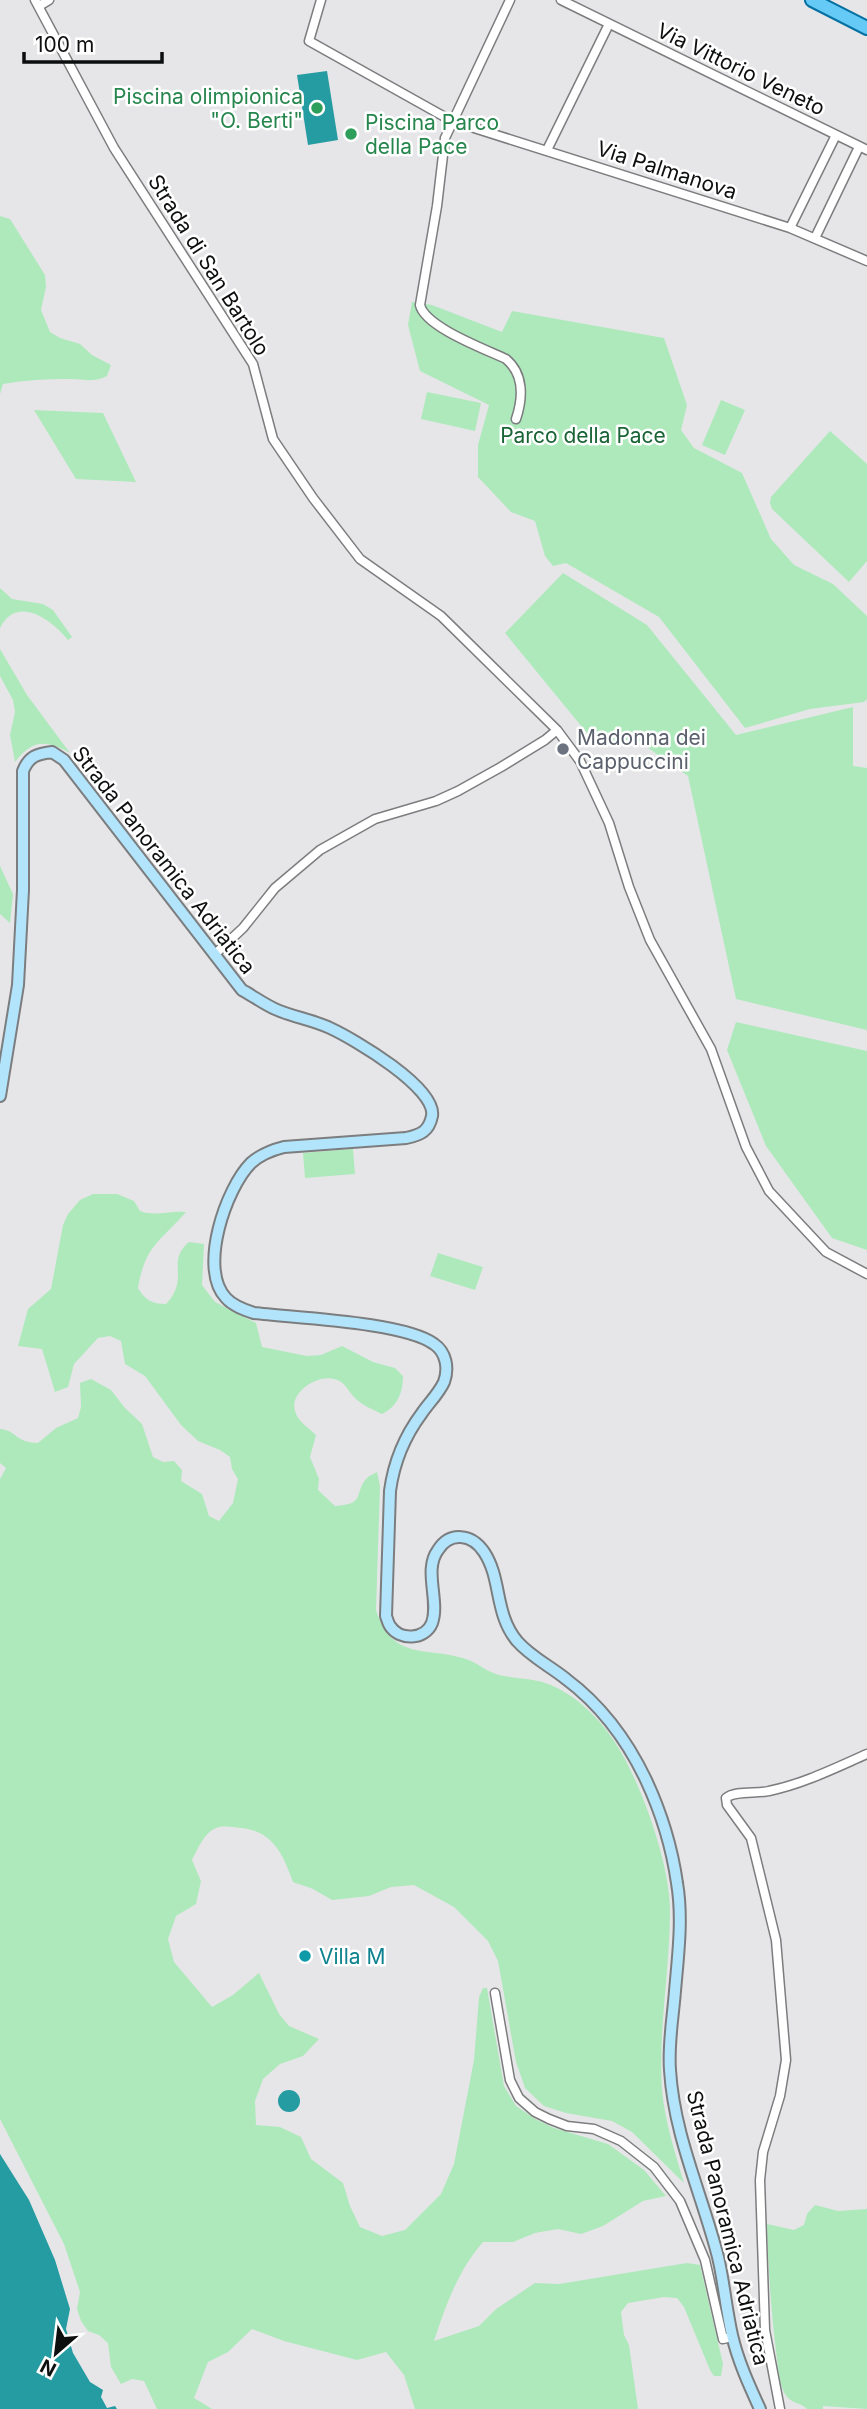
<svg xmlns="http://www.w3.org/2000/svg" width="867" height="2409" viewBox="0 0 867 2409" font-family="Inter,sans-serif">
  <style>
    .green { fill: #aee9bc }
    .water { fill: #259ba2 }
    .lines { fill: none; stroke-linecap: round; stroke-linejoin: round }
    .street-casing { stroke: #7c7d7e; stroke-width: 11 }
    .secondary-casing { stroke: #7c7d7e; stroke-width: 14 }
    .primary-casing { stroke: #0571a2; stroke-width: 16 }
    .street { stroke: #fff; stroke-width: 8 }
    .secondary { stroke: #b2e4fb; stroke-width: 10 }
    .primary { stroke: #66caf7; stroke-width: 12 }
    .leisure-dot { fill: #2e9e5b; stroke: #fff; stroke-width: 2.5 }
    .worship-dot { fill: #6b7280; stroke: #fff; stroke-width: 2.5 }
    .culture-dot { fill: #0f9aa8; stroke: #fff; stroke-width: 2.5 }
    .labels { text-anchor: middle; dominant-baseline: central; stroke-width: 5; stroke-linejoin: round; paint-order: stroke }
    .street-label { font-size: 21px; fill: #0d0e0e; stroke: #fff }
    .leisure-label { font-size: 21px; fill: #27864d; stroke: #fff; text-anchor: end }
    .park-label { font-size: 21px; fill: #1a6436; stroke: #fff }
    .worship-label { font-size: 21px; fill: #5b616d; stroke: #fff; text-anchor: start }
    .culture-label { font-size: 21px; fill: #0d838f; stroke: #fff; text-anchor: start }
  </style>
  <rect width="100%" height="100%" fill="#e6e6e8"/>
  <path class="green" d="M0,216L10,219L45,275L46,287L41,310L50,332L60,338L80,344L92,355L111,365L107,376C94,383 84,379 70,379C47,379 25,380 3,384L0,394Z
    M412,302L432,305L502,332L512,311L664,338L687,405L681,430L694,448L742,473L771,539L794,565L833,584L867,616V699L864,702L810,709L745,728L659,617L566,563L553,566L545,556L535,521L511,512L478,477V445L489,405L420,371L408,325Z
    M427,392L481,403L475,431L421,419Z
    M721,400L745,410L725,455L702,445Z
    M34,410L103,413L136,482L76,479Z
    M830,431L867,464V561L849,582L772,509L770,503L771,497Z
    M563,573L647,625L736,735L853,707V766L867,768V1030L736,999L688,776L637,740L596,744L505,633Z
    M0,588L12,599L43,604L53,610L72,637L68,640C52,620 17,594 0,628Z
    M0,649L27,695L70,753C46,740 33,739 15,762L10,735L15,712L13,700L0,676Z
    M0,866L13,894L10,923L0,914Z
    M736,1022L867,1051V1250L832,1238L766,1146L727,1050Z
    M353,1149L355,1174L305,1178L303,1153Z
    M93,1194H117L134,1201L140,1211C156,1217 169,1210 186,1212C161,1241 145,1245 138,1288C145,1300 152,1304 166,1304C191,1277 165,1262 189,1242L204,1244L202,1285L215,1302L256,1323L262,1347L307,1356L321,1355L342,1346L373,1362L395,1368L403,1376C403,1393 397,1407 382,1414C372,1409 361,1405 354,1397C347,1390 346,1382 334,1379C318,1374 289,1392 295,1411C298,1422 309,1428 316,1435L310,1457L319,1479L318,1490L335,1506C367,1504 353,1493 367,1478C370,1475 374,1474 377,1472L380,1486L376,1610C393,1662 426,1646 466,1659C478,1663 487,1672 499,1675C516,1679 535,1678 551,1685C582,1699 606,1725 622,1754C644,1792 670,1866 670,1910C670,1970 658,2031 662,2090C665,2122 675,2153 684,2183L632,2132L612,2121L566,2113L544,2106L525,2088L516,2062L498,1961L488,1941L454,1907L414,1885L391,1887L369,1896L332,1900L313,1889L293,1882C283,1854 273,1831 241,1828C232,1827 221,1825 214,1829C204,1834 197,1850 192,1860L201,1881L196,1904L176,1916L168,1939L174,1962L212,2007L233,1995L259,1973L279,2014L289,2026L319,2039L303,2056L280,2064L263,2079L255,2101L256,2125L280,2127L301,2137L311,2159L343,2183L350,2206L360,2227L382,2236L405,2230L441,2194L454,2164L474,2060L479,1997L483,1988H487L504,2086L516,2106L537,2120L554,2128L608,2144L644,2170L666,2196L643,2201L603,2226L581,2234L558,2229L535,2233L513,2242H483C458,2271 446,2304 434,2341L479,2326L496,2309L535,2283L559,2284L687,2263L700,2265L723,2364L721,2376H714L710,2370L684,2307L677,2298L664,2297L628,2303L621,2312L624,2335L629,2345L638,2409H415L404,2375L386,2352L357,2360L284,2341L252,2329L228,2352L208,2362L194,2398L212,2409H157L144,2381L132,2379L121,2384L111,2367L108,2343L99,2335L88,2331L81,2321L77,2309L80,2292L64,2244L0,2119V1479L6,1468L0,1463V1429C16,1430 16,1443 38,1443L56,1428L78,1418L81,1407L80,1383L91,1379L111,1390L125,1408L142,1424L153,1457L163,1462L174,1461L182,1470L181,1481L202,1494L209,1516L219,1521L233,1503L238,1479L232,1469L230,1457L220,1450L198,1441L181,1425L145,1376L125,1364L121,1341L110,1336L98,1338L74,1364L68,1387L55,1392L42,1349L18,1346L28,1309L51,1289L63,1225L68,1214L80,1200Z
    M438,1253L483,1267L475,1290L430,1276Z
    M815,2205L838,2211L867,2209V2409L823,2406V2409H807C800,2402 791,2404 785,2394C778,2382 778,2365 776,2351C771,2309 768,2267 767,2224L794,2230L804,2225L807,2214Z"/>
  <path class="water" d="M327,71L338,140L308,145L297,75Z
    M278 2101a11 11 0 1 1 22 0a11 11 0 1 1-22 0Z
    M0,2154L29,2200L55,2260L70,2309L66,2329L73,2353L90,2382L103,2390L101,2397L107,2408L115,2406L117,2409H0Z"/>
  <g class="lines">
    <defs>
      <path id="street" d="M35,0L114,148L253,364L273,439L313,498L360,559L441,616L557,730L580,761L609,823L629,887L650,940L711,1049L746,1147L769,1191L826,1252L867,1274
        M321,0L309,41L452,121L790,228L867,261
        M510,0L445,138L437,206L420,305C425,327 485,349 506,359C524,374 523,398 516,419
        M561,0L867,150
        M39,6L49,0
        M547,150L609,24
        M790,228L836,135
        M815,238L859,147
        M214,955L243,928L275,888L320,850L375,819L436,801L458,791L501,767L545,740L557,730
        M495,1993L510,2080L519,2098L535,2112L549,2119L567,2126L594,2129L621,2141L654,2167L680,2201L705,2260L723,2339L732,2337
        M780,2409L765,2330L760,2180L763,2152L780,2096L786,2060L776,1940L751,1838L727,1805L726,1798C735,1790 757,1794 769,1791C803,1784 835,1768 867,1754"/>
      <path id="secondary" d="M0,1096L18,985L23,890V771C29,756 37,754 52,752L64,760L242,990C253,996 264,1004 275,1009C293,1017 313,1020 330,1028C354,1039 437,1088 432,1116C429,1131 421,1135 406,1138L284,1147C272,1150 261,1154 251,1163C226,1188 198,1269 226,1298C233,1306 245,1310 254,1313C295,1318 404,1322 434,1344C446,1352 449,1368 444,1382C439,1393 429,1403 422,1413C404,1437 394,1461 390,1491L386,1616C387,1619 388,1623 390,1626C400,1641 425,1640 432,1623C440,1601 423,1570 438,1550C450,1531 472,1534 484,1552C502,1579 494,1613 517,1641C531,1657 550,1666 566,1679C602,1706 627,1740 646,1780C661,1812 672,1848 677,1883C683,1918 678,1956 675,1991C673,2017 668,2044 670,2070C674,2136 702,2194 718,2257C724,2282 726,2309 732,2335C738,2361 749,2385 760,2409"/>
      <path id="primary" d="M812,0L867,28"/>
    </defs>
    <use href="#street" class="street-casing"/>
    <use href="#secondary" class="secondary-casing"/>
    <use href="#primary" class="primary-casing"/>
    <use href="#street" class="street"/>
    <use href="#secondary" class="secondary"/>
    <use href="#primary" class="primary"/>
  </g>
  <g class="leisure-dot">
    <circle cx="317" cy="108" r="7"/>
    <circle cx="351" cy="134" r="7"/>
  </g>
  <circle class="worship-dot" cx="563" cy="749" r="7"/>
  <circle class="culture-dot" cx="305" cy="1956" r="7"/>
  <g class="labels">
    <g class="street-label">
      <text transform="translate(741 69) rotate(26)">Via Vittorio Veneto</text>
      <text transform="translate(667 170) rotate(18)">Via Palmanova</text>
      <text transform="translate(209 265) rotate(58)">Strada di San Bartolo</text>
      <text transform="translate(164 860) rotate(52)">Strada Panoramica Adriatica</text>
      <text transform="translate(728 2228) rotate(76)">Strada Panoramica Adriatica</text>
    </g>
    <g class="leisure-label">
      <text x="303" y="96">Piscina olimpionica<tspan x="303" dy="24">"O. Berti"</tspan></text>
      <text x="365" y="122" text-anchor="start">Piscina Parco<tspan x="365" dy="24">della Pace</tspan></text>
    </g>
    <g class="park-label">
      <text x="583" y="435">Parco della Pace</text>
    </g>
    <g class="worship-label">
      <text x="577" y="737">Madonna dei<tspan x="577" dy="24">Cappuccini</tspan></text>
    </g>
    <g class="culture-label">
      <text x="319" y="1956">Villa M</text>
    </g>
  </g>
  <g transform="translate(56 2353) rotate(208)" stroke="#ffffff" stroke-width="5" paint-order="stroke">
  <path d="M0-5L12 26L0 18L-12 26Z" fill="#0d0e0e"/>
  <text y="-10" font-size="19" font-weight="bold" text-anchor="middle" fill="#0d0e0e">N</text>
  </g>
  <path d="M24 52v10h138v-10" fill="none" stroke="#0d0e0e" stroke-width="3.5"/>
  <text x="35" y="52" font-size="21" fill="#0d0e0e" stroke="#ffffff" stroke-width="5" paint-order="stroke">100 m</text>
</svg>
